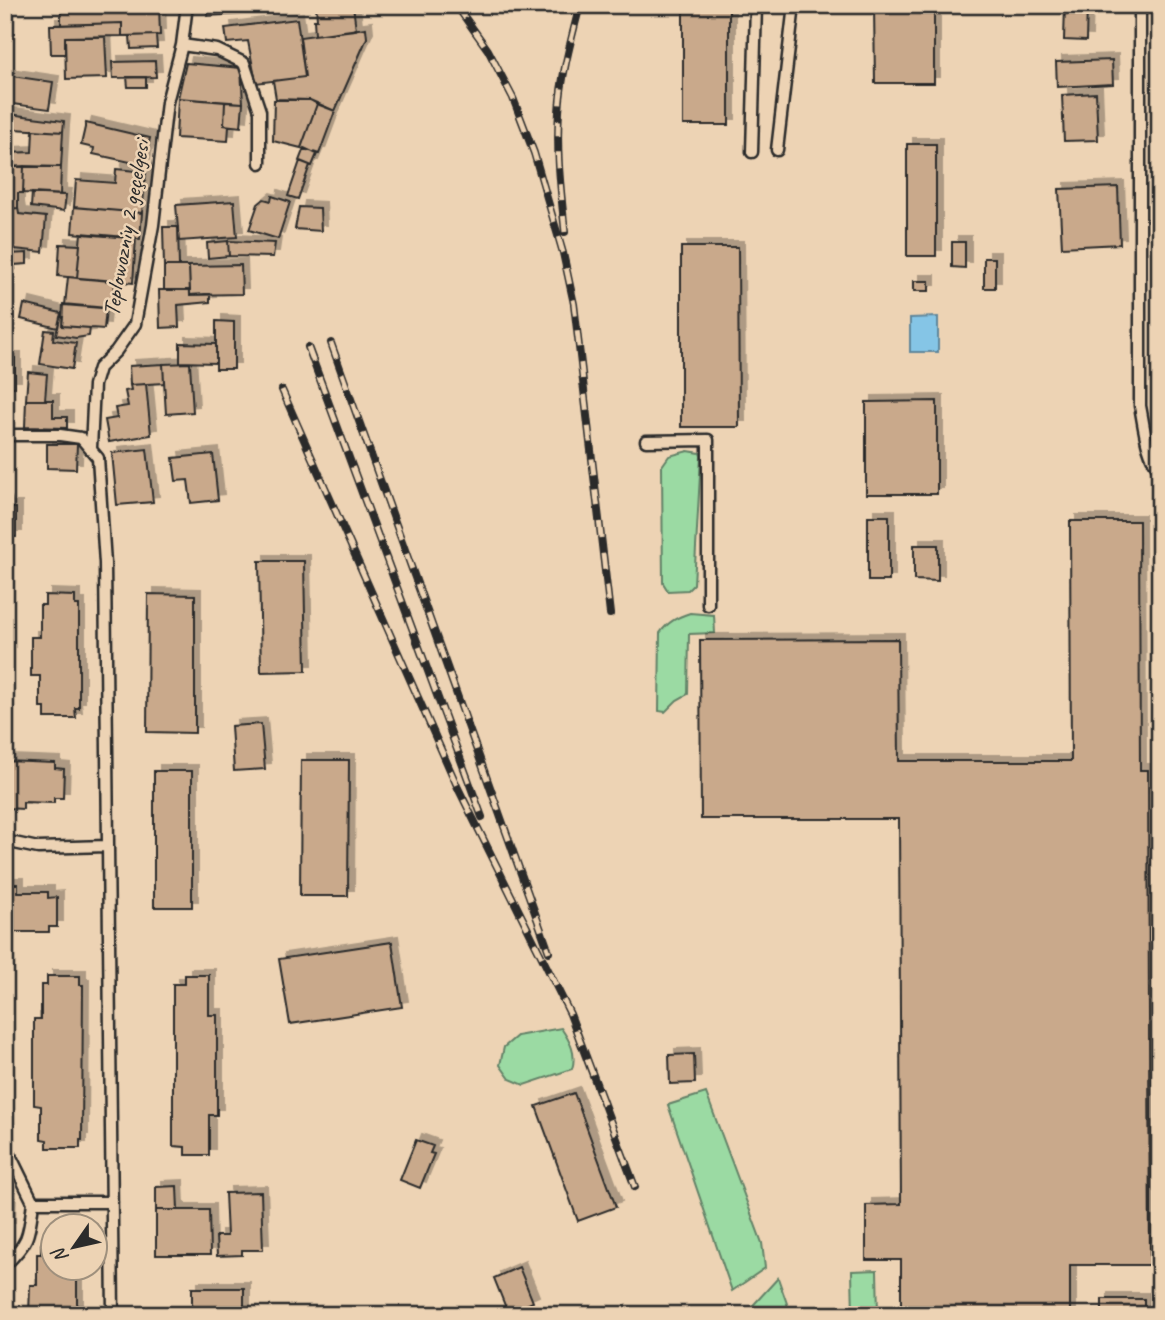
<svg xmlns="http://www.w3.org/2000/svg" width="1165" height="1320" viewBox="0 0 1165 1320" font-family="Caveat,sans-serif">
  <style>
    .green { fill: #9bdaa3; stroke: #638267; stroke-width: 2 }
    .water { fill: #85c5e6; stroke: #61879b; stroke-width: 2 }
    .building { fill: #c9a98b; stroke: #2b2b2b; stroke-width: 2; filter: url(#shadow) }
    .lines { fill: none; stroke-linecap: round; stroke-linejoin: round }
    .lane-casing { stroke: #2b2b2b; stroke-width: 15 }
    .lane { stroke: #edd3b4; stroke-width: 10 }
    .rail-casing { stroke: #2b2b2b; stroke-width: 8 }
    .rail { stroke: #edd3b4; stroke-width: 5; stroke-dasharray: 16; stroke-linecap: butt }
    .labels { text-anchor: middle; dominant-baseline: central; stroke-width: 5; stroke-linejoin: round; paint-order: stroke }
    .street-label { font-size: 24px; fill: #2b2b2b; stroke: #edd3b4 }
  </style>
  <defs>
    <filter id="shadow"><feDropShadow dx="6" dy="-6" stdDeviation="0" flood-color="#0004"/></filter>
  </defs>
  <rect width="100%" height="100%" fill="#edd3b4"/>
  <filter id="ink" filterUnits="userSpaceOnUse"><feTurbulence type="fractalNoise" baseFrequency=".0143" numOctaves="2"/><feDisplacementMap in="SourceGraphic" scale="14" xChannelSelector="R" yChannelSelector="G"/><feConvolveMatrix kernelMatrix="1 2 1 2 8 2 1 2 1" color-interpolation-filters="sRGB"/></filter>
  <g filter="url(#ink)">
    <path class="green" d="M688,451L700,453L701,456L694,584L688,590L668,591L663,583L662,466L669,456Z
      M690,613L714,615L715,633L689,634L688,694L677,700L665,712L659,711L660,633C668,622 677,617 690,613Z
      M561,1028C570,1041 577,1054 572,1069L524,1085L510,1079L500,1065L504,1047L517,1036Z
      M706,1093L762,1243L765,1268L732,1291L668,1105Z
      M877,1270L878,1315H853L852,1271Z
      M778,1278L791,1315H747V1312Z"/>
    <path class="water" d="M938,317V352H910V318Z"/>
    <path class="building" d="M61,5H159L160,35L122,36V23L61,25Z
      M207,5H260L261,13L207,16Z
      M316,5H353L356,30L315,35L314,20H317Z
      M683,5H729V125H683Z
      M874,5H934V83H875Z
      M1065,5H1087L1086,41L1064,40Z
      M297,19L305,77L256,83L248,41L227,43L225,28Z
      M122,23V36L65,37V54H51L50,25Z
      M366,28L367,38L335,111L310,100L276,99L273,81L305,77L300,37Z
      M156,35L157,48L131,49L130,36Z
      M65,37H105L107,78L66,79Z
      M1112,60L1113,84L1057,87L1056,62Z
      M155,61L156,77L113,78L112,62Z
      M186,63L241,68L243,103L178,98Z
      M5,75L53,82L49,109L5,103Z
      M127,77H146V87H128Z
      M1096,93L1098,140L1064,141L1062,95Z
      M178,98L225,102L224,125L229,126L228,141L176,138Z
      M274,100H310L317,104L301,148L273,141Z
      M225,102L243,103L241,127L224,125Z
      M317,104L335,111L319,154L301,148Z
      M9,114L64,121L63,132L14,129V125L7,124Z
      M86,123L150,138L144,165L93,154L94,148L81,145Z
      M33,130L63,132L61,167H5V153L32,152Z
      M907,144H936V256H907Z
      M304,148L317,154L312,166L299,161Z
      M300,161L310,165L298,199L288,196Z
      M24,166L23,193H18V208L5,209V167Z
      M24,166L61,167L60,195L23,193Z
      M116,169L146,172L142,213L74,207L76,180L115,183Z
      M1118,187L1120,244L1062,247L1059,189Z
      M32,193L66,195L64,211L31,207Z
      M272,196L290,202L278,239L249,230L258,204L264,199L271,201Z
      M234,201L237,237L179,241L176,205Z
      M74,207L142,213L140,239L72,233Z
      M299,207L320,208L321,231L295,229Z
      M18,208L19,214L46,217L43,252L5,248V209Z
      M163,227H178L179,266H164Z
      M81,233L136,238L133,283L77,278Z
      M228,241L275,243L273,257L229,256Z
      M228,241L229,256L208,258L207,243Z
      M952,242H965V268L952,267Z
      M60,244L80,245L77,278L58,276Z
      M681,247H738L739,427H681Z
      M9,249L10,254L27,253V264L14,265L15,269L5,271V250Z
      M984,258H995V288H984Z
      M241,265L242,294L190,295L189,266Z
      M164,266H189L190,290H164Z
      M68,277L115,281L113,309L65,305Z
      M914,281H929V291H914Z
      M159,290H190V295L210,294V302L178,305L179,327L160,328Z
      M24,304L61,313L58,328L21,319Z
      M63,304L106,308L104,329L62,326Z
      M60,317H63L62,326L90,328L89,336L76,338L56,335Z
      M216,321L234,322V369H216Z
      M45,330L54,331L53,340L76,343L72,369L40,364Z
      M180,343L216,344V363L180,362Z
      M5,352L6,358H15V387H6V391Z
      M190,363L193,412L166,414L163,364Z
      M163,364L164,383L130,385L129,366Z
      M28,372L47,374L45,400H26Z
      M146,384L151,435L109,442L105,420L117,418L115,408L128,406L125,391L131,390L130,385Z
      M26,400H53V417H67V428L25,427Z
      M937,401V494H866V402Z
      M47,444H77L76,469L47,468Z
      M147,449L153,502L117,505L112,453Z
      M213,454L218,500L191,503L188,480L176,481L173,458Z
      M5,502L7,508H16V537H7V541H5Z
      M868,516H889V581H868Z
      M1070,521H1139L1140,770H1148L1150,1265H1070V1315H901V1260H866V1205L901,1204L899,819H701L700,640L898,639L899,761H1071Z
      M914,545H938V581L914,580Z
      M259,561H304L306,671L261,672Z
      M148,594L195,595V733L147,732Z
      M45,595L75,596V605H79V708H75L76,718H45V708H40V676H31V637H40V605H45Z
      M261,724L265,769L234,771L231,726Z
      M301,760H349L348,896H300Z
      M5,761L55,763V768L64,769L63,798H54V803L23,802V809L5,808Z
      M154,771H192V907H154Z
      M5,884H18V892H48V898L57,897V927H49V932H5Z
      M392,942L402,1007L290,1024L279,959Z
      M185,975H209V1015H217V1115H209V1155H185V1147L173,1146V984H185Z
      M47,976H80V985H83L82,1140H80V1148H47V1140L41,1139V1106L34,1105V1019H41V985H47Z
      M694,1054L695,1083L670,1084L669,1055Z
      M574,1093L616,1207L578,1221L536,1106Z
      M416,1140L433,1146L430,1153L434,1154L420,1188L400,1180Z
      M177,1186L178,1210H156V1187Z
      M261,1192L263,1250H242V1255L217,1256L216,1236H227L225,1193Z
      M10,1198L9,1228H5V1199Z
      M156,1210H209L210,1255H156Z
      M41,1244L52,1245V1268H77V1315H29L30,1285H37V1254H41Z
      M519,1267L533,1302L508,1313L494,1278Z
      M192,1288H244V1315H192Z
      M1102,1299H1144V1315H1102Z"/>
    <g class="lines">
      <defs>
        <path id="lane" d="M1140,5V406C1144,425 1146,454 1160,470
          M182,45L217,50L244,63L260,111V163
          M777,150L794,5
          M752,152L756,5
          M5,435H60L81,438L98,458L105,563L113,1315
          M646,441L708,440V605
          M91,448L94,385L99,368L116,351L135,324L153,225L167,102L182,45L187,5
          M5,841L38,848L107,846
          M5,1149H7L33,1202H112
          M5,1265C30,1241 29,1235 33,1202"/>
      </defs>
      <use href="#lane" class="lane-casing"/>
      <use href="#lane" class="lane"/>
      <defs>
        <path id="rail" d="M456,5L488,50L513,98L534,153L563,253L574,304L610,614
          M565,232C561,192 556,152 559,112C561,76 571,40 580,5
          M331,343L549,952
          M308,347L482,817
          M282,390L458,788L570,1014L635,1187"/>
      </defs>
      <use href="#rail" class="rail-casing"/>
      <use href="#rail" class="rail"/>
    </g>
  </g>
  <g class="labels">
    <g class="street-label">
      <text transform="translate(126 228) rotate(-80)">Teplowozniy 2 geçelgesi</text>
    </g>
  </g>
  <rect width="1165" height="1320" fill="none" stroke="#edd3b4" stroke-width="28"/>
  <rect x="14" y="14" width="1137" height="1292" fill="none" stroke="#2b2b2b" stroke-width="2.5" filter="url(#ink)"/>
  <g transform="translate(74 1247) rotate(236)"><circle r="33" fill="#edd3b4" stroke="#9f907d" stroke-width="2"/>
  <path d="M0-5L12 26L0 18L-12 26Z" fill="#2b2b2b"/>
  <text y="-10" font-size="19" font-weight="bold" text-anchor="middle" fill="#2b2b2b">N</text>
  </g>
</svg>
